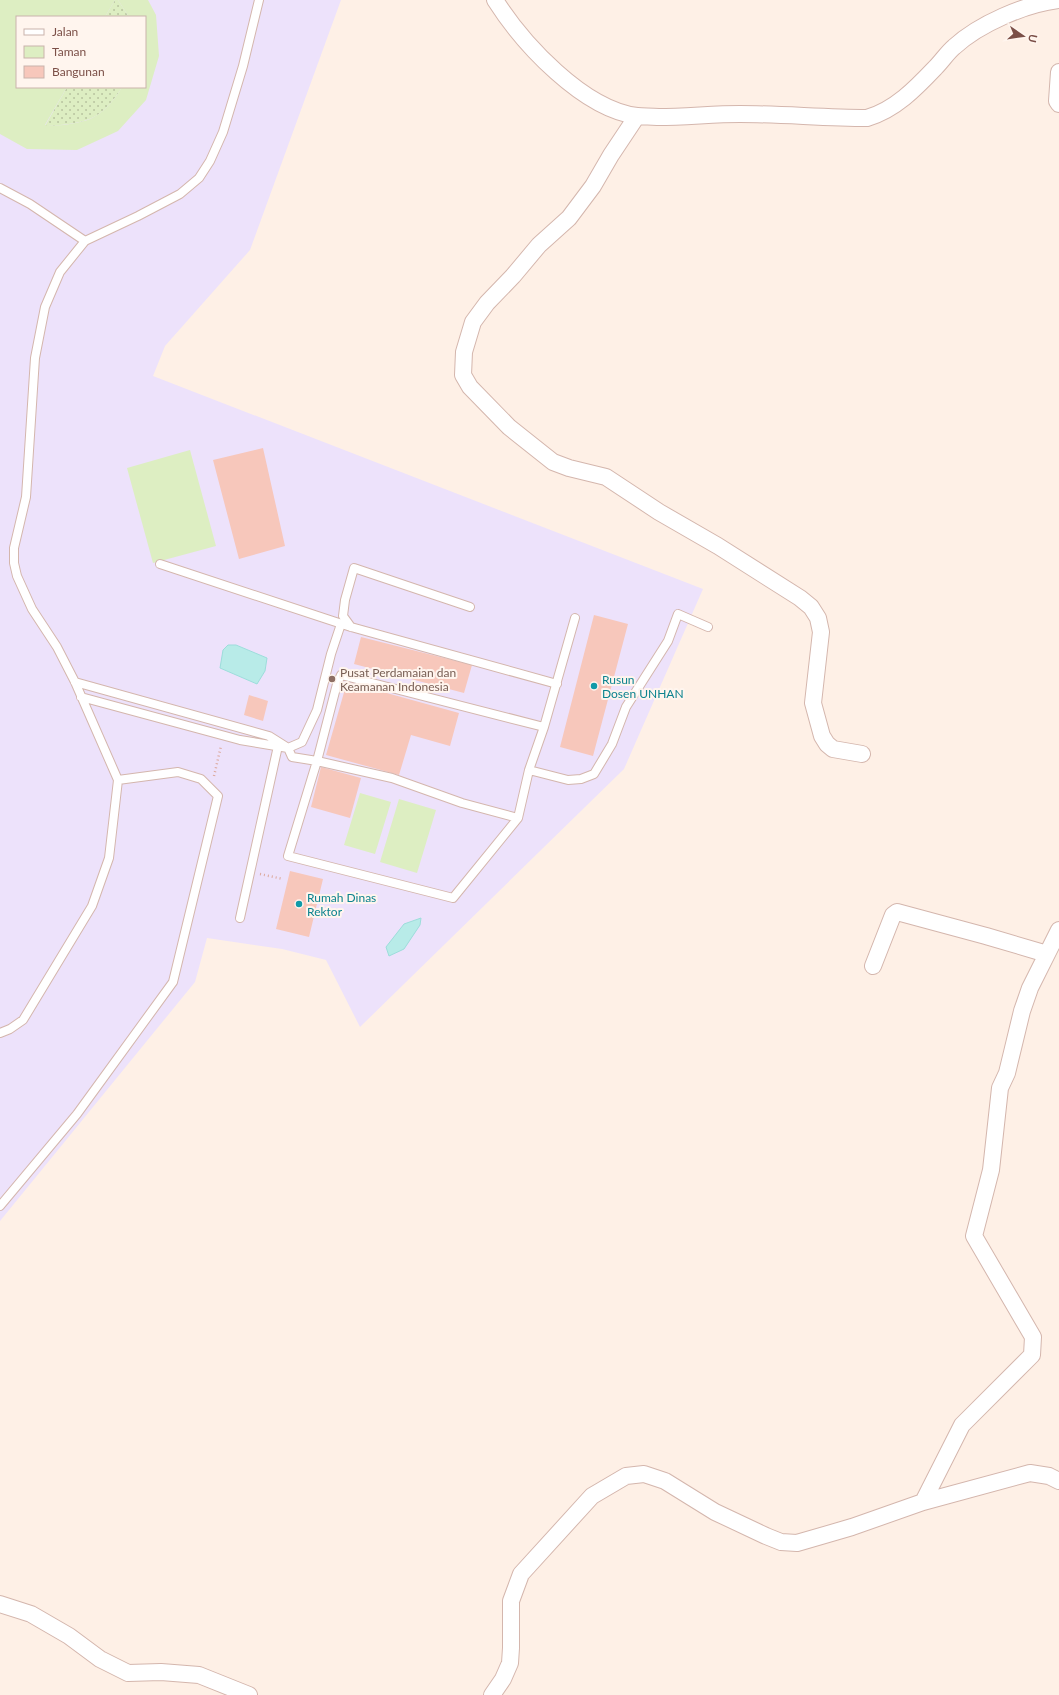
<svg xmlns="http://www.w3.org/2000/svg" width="1059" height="1695" viewBox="0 0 1059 1695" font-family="Lato,sans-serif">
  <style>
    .education { fill: #ede2fb; fill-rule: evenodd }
    .grass { fill: url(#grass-dots) }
    .park { fill: #ddeec2 }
    .water { fill: #b8ebe8; stroke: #9ddddb }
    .building { fill: #f7c7bb }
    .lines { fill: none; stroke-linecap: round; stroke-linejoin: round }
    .service-casing { stroke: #d4b6ad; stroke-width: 10 }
    .minor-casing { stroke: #d4b6ad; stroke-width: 18 }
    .path { stroke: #dca99d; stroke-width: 2.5; stroke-dasharray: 1 3; stroke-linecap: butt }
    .service { stroke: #fff; stroke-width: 8 }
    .minor { stroke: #fff; stroke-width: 16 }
    .education-dot { fill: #8d6e63; stroke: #fff5ee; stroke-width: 1.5 }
    .culture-dot { fill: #0f9aa8; stroke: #fff5ee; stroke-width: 1.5 }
    .labels { text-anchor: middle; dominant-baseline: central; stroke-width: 4; stroke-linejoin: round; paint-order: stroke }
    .education-label { font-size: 12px; fill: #785e54; stroke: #fff5ee; text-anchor: start }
    .culture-label { font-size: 12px; fill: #0d838f; stroke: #fff5ee; text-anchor: start }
  </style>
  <defs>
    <pattern id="grass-dots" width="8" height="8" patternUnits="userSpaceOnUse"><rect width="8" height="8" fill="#ddeec2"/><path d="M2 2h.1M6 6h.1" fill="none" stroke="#b8c39f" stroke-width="1.8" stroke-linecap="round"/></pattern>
  </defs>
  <rect width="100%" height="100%" fill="#fef0e6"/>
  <path class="education" d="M0,0H341L250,250L165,346L153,376L703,589L624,769L360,1027L326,960L282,949L207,938L195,982L0,1221ZM17,17H145V87H17Z"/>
  <path class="grass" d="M115,0H118L129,17H105Z
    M67,87H122C116,98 106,110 94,117C83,123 58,126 45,126Z"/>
  <path class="park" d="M0,0H115L105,17H17V87H67L45,125C57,127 84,123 94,117C106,110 116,98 122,87H145V17H129L118,0H148L156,15L159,56L146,100L118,131L77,150L27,149L0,134Z
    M190,450L216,546L153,563L127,468Z
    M360,793L391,802L375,854L344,845Z
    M399,799L436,810L417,873L380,862Z"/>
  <path class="water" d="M228,645H236L267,658L265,671L257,684L220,668L223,650Z
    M421,918L420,925L404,949L389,956L386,947L404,924Z"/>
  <path class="building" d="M263,448L285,546L239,559L213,460Z
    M594,615L628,624L593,756L560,747Z
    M361,637L472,665L464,693L354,664Z
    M347,682L459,713L450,746L411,735L399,775L326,755Z
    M249,695L268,701L263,721L244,715Z
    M321,767L361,778L350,818L311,807Z
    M290,871L323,879L309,937L276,929Z"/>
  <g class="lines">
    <defs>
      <path id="service" d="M0,188L30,204L85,241
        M160,564L351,627L557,684
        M351,627L343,616L345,600L354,568L470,607
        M75,682L269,736L288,748L292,757L317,761L337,684L341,675L544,727L575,618
        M81,697L240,740L288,748L302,742L317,710L331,654L341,624
        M529,770L568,780L581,779L594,774L612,744L626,707L668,641L678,614L708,627
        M518,818L453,898L288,856L317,761L392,778L462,803L518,818L529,770L544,727
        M240,918L278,746
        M0,1033L10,1029L23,1020L92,906L109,858L118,780L75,682L57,647L32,609L17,576L14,563V548L26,497L35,358L45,307L60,272L85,241L138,216L180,194L199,178L210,161L223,132L243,66L259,0
        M0,1206L77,1114L173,982L218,796L201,779L178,772L118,780"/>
      <path id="minor" d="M495,0C523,44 583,109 637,116C644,117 651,116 658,117C686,117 713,114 740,114C782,114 825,118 867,118C895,110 916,88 935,68C942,61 947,53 954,47C979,24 1025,4 1059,0
        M1059,72L1057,101L1059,104
        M637,116L611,155L593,186L569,218L539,245L513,276L487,303L473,322L464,352L463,375L470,387L509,427L553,462L569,468L606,477L659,512L718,546L800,598L811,607L818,618L821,632L813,703L822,736L827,744L833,749L862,754
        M873,966L893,915L897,912L986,936L1047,954
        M923,1502L962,1425L1032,1355L1033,1337L974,1236L991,1170L1000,1088L1007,1073L1022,1011L1030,988L1059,930
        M0,1604L31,1614L69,1636L100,1659L128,1673L161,1672L199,1675L249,1695
        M492,1695L503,1679L510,1663L511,1648V1601L521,1574L592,1496L626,1476L644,1474L665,1481L715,1512L766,1536L781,1542L797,1543L852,1527L923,1502L1030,1473L1049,1476L1059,1481"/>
    </defs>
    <use href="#service" class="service-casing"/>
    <use href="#minor" class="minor-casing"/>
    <path class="path" d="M214,776L221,746
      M260,874L283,879"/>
    <use href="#service" class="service"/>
    <use href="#minor" class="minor"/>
  </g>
  <circle class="education-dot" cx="332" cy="679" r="4"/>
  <g class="culture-dot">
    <circle cx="594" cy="686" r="4"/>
    <circle cx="299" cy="904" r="4"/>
  </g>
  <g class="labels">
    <g class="education-label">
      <text x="340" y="672">Pusat Perdamaian dan<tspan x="340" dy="14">Keamanan Indonesia</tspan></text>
    </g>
    <g class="culture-label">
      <text x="602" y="679">Rusun<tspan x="602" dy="14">Dosen UNHAN</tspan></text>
      <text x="307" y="897">Rumah Dinas<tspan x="307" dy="14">Rektor</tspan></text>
    </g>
  </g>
  <rect x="16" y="16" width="130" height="72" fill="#fff5ee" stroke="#cab3ab"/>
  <rect x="24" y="29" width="20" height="6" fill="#ffffff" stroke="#cab3ab"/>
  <text x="52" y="36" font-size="12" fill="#7b4f47">Jalan</text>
  <rect x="24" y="46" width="20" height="12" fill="#ddeec2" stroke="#cab3ab"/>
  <text x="52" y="56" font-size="12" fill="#7b4f47">Taman</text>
  <rect x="24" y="66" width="20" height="12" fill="#f7c7bb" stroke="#cab3ab"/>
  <text x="52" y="76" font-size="12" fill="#7b4f47">Bangunan</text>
  <g transform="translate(1023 36) rotate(103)" stroke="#fff5ee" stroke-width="3" paint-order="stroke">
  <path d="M0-3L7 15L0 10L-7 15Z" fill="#7b4f47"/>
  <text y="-6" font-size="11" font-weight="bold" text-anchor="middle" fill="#7b4f47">U</text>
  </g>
</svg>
